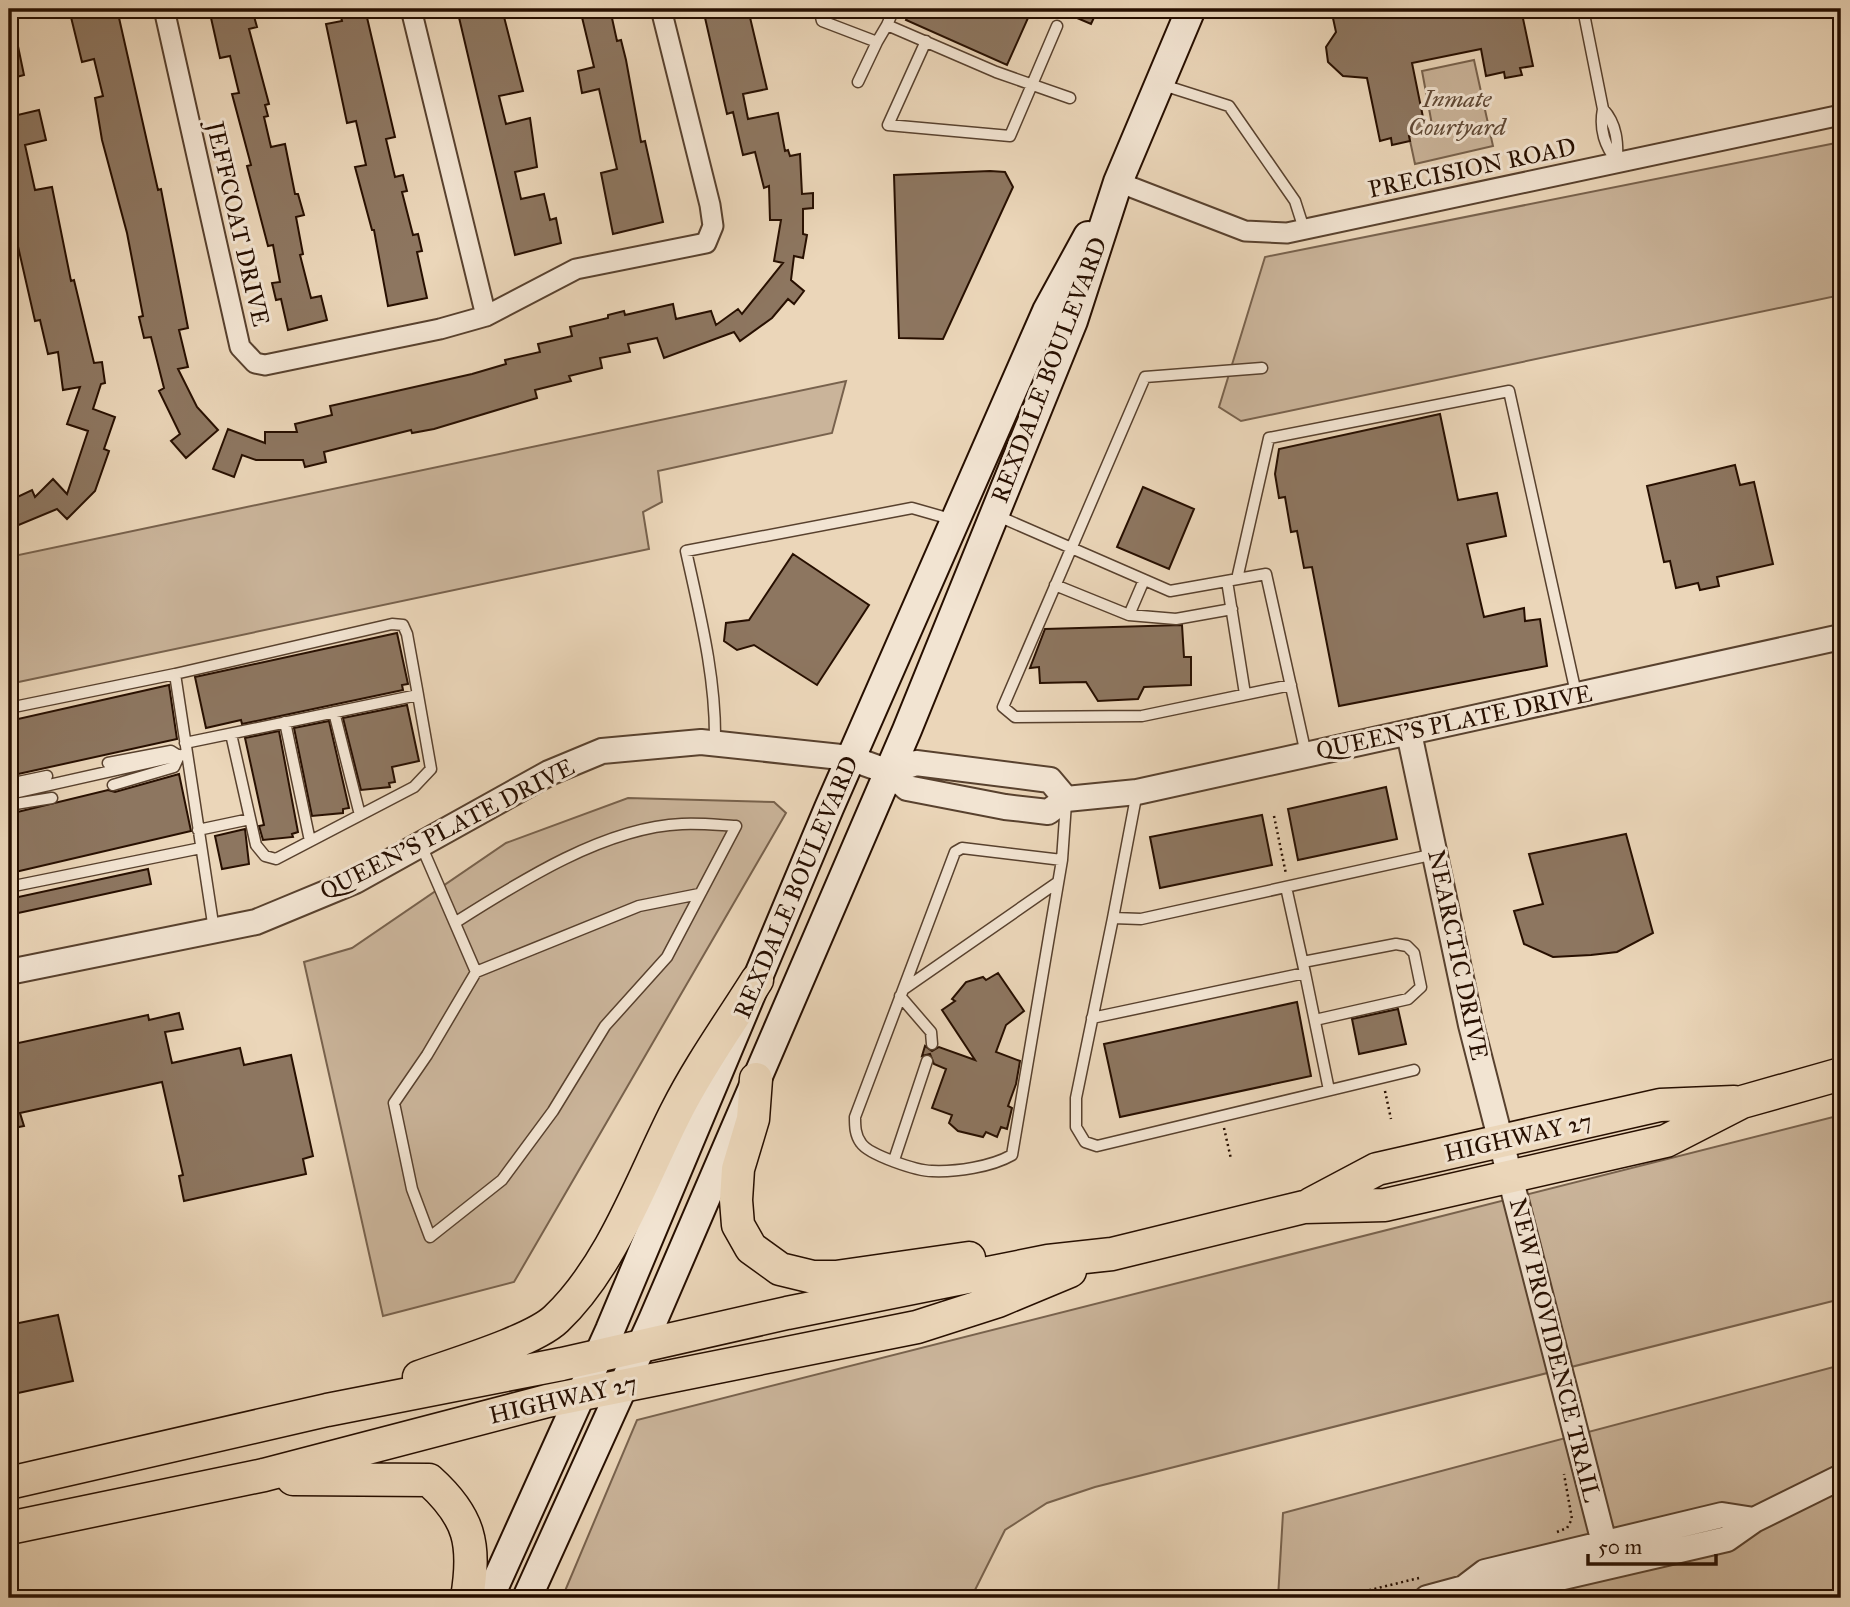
<svg xmlns="http://www.w3.org/2000/svg" width="1850" height="1607" viewBox="0 0 1850 1607" font-family="'IM FELL Great Primer',serif">
  <style>
    .green { fill: #cab49a; stroke: #78624d; stroke-width: 2 }
    .building { fill: #8d7660; stroke: #270f00; stroke-width: 2 }
    .lines { fill: none; stroke-linecap: round; stroke-linejoin: round }
    .service-casing { stroke: #58412e; stroke-width: 13 }
    .minor-casing { stroke: #58412e; stroke-width: 23 }
    .tertiary-casing { stroke: #58412e; stroke-width: 28 }
    .secondary-casing { stroke: #270f00; stroke-width: 32 }
    .primary-casing { stroke: #270f00; stroke-width: 35 }
    .path { stroke: #270f00; stroke-width: 2.5; stroke-dasharray: 2 3.5; stroke-linecap: butt }
    .service { stroke: #f2e4d2; stroke-width: 10 }
    .minor { stroke: #f2e4d2; stroke-width: 19 }
    .tertiary { stroke: #f2e4d2; stroke-width: 24 }
    .secondary { stroke: #f2e4d2; stroke-width: 28 }
    .primary { stroke: #ebd6b9; stroke-width: 32 }
    .labels { text-anchor: middle; dominant-baseline: central; stroke-width: 6; stroke-linejoin: round; paint-order: stroke }
    .park-label { font-size: 24px; font-style: italic; fill: #604936; stroke: #f2e4d2 }
    .street-label { font-size: 24px; fill: #270f00; stroke: #f2e4d2 }
  </style>
  <rect width="100%" height="100%" fill="#ebd6b9"/>
  <filter id="stains"><feTurbulence type="fractalNoise" baseFrequency=".00286" numOctaves="4"/><feColorMatrix values="0 0 0 0 .2 0 0 0 0 .09 0 0 0 0 .02 0 0 0 .5 -.17"/></filter>
  <radialGradient id="worn" r=".72"><stop offset=".6" stop-color="#630" stop-opacity="0"/><stop offset="1" stop-color="#630" stop-opacity=".3"/></radialGradient>
  <path class="green" d="M1474,60L1493,146L1415,164L1409,136L1433,130L1422,71Z
    M1841,142V295L1241,421L1219,407L1265,257Z
    M846,381L832,433L658,471L662,502L643,512L649,549L9,684V557Z
    M628,798L774,802L786,813L514,1282L383,1316L304,962L352,948L506,843Z
    M1841,1115V1299L1095,1487L1047,1503L1005,1530L971,1598H562L637,1420Z
    M1841,1365V1598H1278L1283,1513Z"/>
  <path class="building" d="M69,9H117L158,190L161,189L188,328L179,330L188,367L178,369L197,407L218,430L186,458L171,441L180,434L159,391L164,388L151,337L144,338L139,317L143,316L127,233L102,140L95,98L103,96L94,59L82,62Z
    M209,9H252L257,27L249,29L269,104L265,105L268,116L264,117L271,147L285,144L295,194H298L304,215L296,217L303,254L300,255L311,298L321,296L327,320L288,330L281,299L276,300L272,283L280,282L273,245L268,246L247,166L251,165L232,94L239,93L230,56L220,58Z
    M365,9L395,137L386,139L395,177L403,175L407,191L402,192L413,235L418,234L422,251L417,252L427,298L388,306L374,230H372L355,167L366,165L356,121L347,123L326,24L342,21L340,13Z
    M457,9H502L523,91L499,96L506,124L530,118L537,167L515,172L521,199L544,194L550,220L556,218L561,243L515,255Z
    M580,9H610L617,41L621,40L626,60L641,142L645,141L663,222L613,234L601,173L617,169L599,89L582,93L578,71L594,67Z
    M703,9H748L767,89L743,94L748,119L778,113L785,151L788,150L790,156L800,154L802,194L813,193V208L803,209V234L807,235L803,258L794,256L791,280L804,291L794,304L788,299L772,318L740,341L734,332L664,358L657,338L628,344L630,352L600,358L602,368L569,376L571,381L535,390L537,398L434,429L412,433L411,430L324,452L326,462L305,467L303,460H256L242,455L234,477L213,469L228,429L265,443V432H297L295,424L332,415L330,406L472,374L506,364L505,360L540,352L538,344L572,336L570,327L608,318V315L624,311L625,315L673,304L676,319L711,311L716,325L738,309L742,314L783,263L774,261L781,220H770L769,186L764,188L755,152L743,155L733,112L727,114Z
    M911,9H1032L1007,65L906,20Z
    M1056,9H1098L1091,24Z
    M1331,9H1521L1533,66L1520,68L1522,75L1505,78L1504,72L1486,76L1481,49L1412,63L1426,132L1409,136L1410,141L1392,145L1391,138L1380,141L1367,78L1343,76L1328,62L1326,47L1336,32Z
    M15,32L24,75L9,79V33Z
    M39,110L46,140L25,145L35,190L52,187L71,281L74,280L94,363L102,362L105,383L101,384L93,409L115,417L104,449L109,451L95,491L67,519L57,509L9,529V501L32,490L35,497L53,479L67,494L88,431L67,424L80,387L63,390L58,352L48,354L40,320L35,321L9,207V117Z
    M990,171L1005,172L1013,187L943,339L899,338L894,175Z
    M1440,414L1458,500L1497,493L1506,536L1467,544L1484,617L1524,608L1525,621L1540,619L1547,666L1339,706L1312,567L1304,568L1297,531L1291,532L1285,497L1279,498L1275,474L1279,449Z
    M1735,465L1740,485L1754,482L1773,564L1717,577L1719,586L1700,590L1698,583L1676,588L1670,561L1664,562L1647,486Z
    M1143,487L1194,509L1169,569L1117,547Z
    M793,554L869,605L817,685L754,645L737,650L724,641L726,623L749,620Z
    M1182,625L1184,657H1191V685L1144,687L1138,699L1098,701L1086,682L1040,683L1039,667L1030,668L1045,629Z
    M397,633L408,684L402,685L403,690L242,724L241,720L206,728L195,677Z
    M169,685L177,739L9,776V721Z
    M407,705L419,761L392,767L395,782L389,783L390,787L361,790L343,718Z
    M329,721L349,808L343,809V813L312,816L294,728Z
    M279,731L298,832L292,834L293,837L263,840L259,826L264,825L245,738Z
    M179,774L191,831L11,873L9,814L108,790L115,792Z
    M1386,787L1397,839L1298,860L1288,809Z
    M1262,815L1272,865L1160,888L1150,837Z
    M245,829L249,864L222,869L215,836Z
    M1626,834L1653,933L1617,952L1591,955L1553,957L1524,944L1514,911L1543,904L1529,854Z
    M148,869L151,884L9,915V899Z
    M998,973L1024,1011L1006,1025L996,1052L1020,1061L1016,1084L1008,1106L1012,1108L1007,1129L1001,1127L997,1137L986,1132L983,1137L958,1131L949,1123L952,1115L932,1108L946,1069L934,1064L930,1054L922,1056L925,1046L932,1051L939,1047L975,1060L942,1010L955,1001L952,999L966,982L983,977L986,980Z
    M1297,1002L1311,1076L1120,1117L1104,1044Z
    M1398,1009L1406,1044L1359,1054L1352,1019Z
    M179,1013L183,1029L165,1032L172,1063L240,1048L244,1065L291,1055L313,1156L303,1159L306,1174L184,1201L179,1176L183,1175L162,1082L20,1113L24,1126L9,1129V1045L148,1015L149,1020Z
    M58,1315L73,1381L9,1395V1325Z"/>
  <g class="lines">
    <defs>
      <path id="service" d="M819,9L822,21L877,42L887,25
        M894,9L887,25L996,72L1070,98
        M1583,9L1603,109C1599,130 1605,146 1617,162
        M926,41L888,125L1010,136L1057,26
        M858,82L877,42
        M1163,85L1229,106L1295,201L1304,229
        M1603,109C1617,124 1618,143 1617,162
        M1262,368L1145,377L1003,707L1015,717L1142,716L1291,685
        M998,516L1170,591L1266,574L1306,754
        M1237,579L1269,438L1509,391L1576,693
        M1227,581L1245,694
        M1055,585L1129,615L1144,580
        M1129,615L1176,619L1232,609
        M175,674L392,624L403,625L407,634L418,695
        M9,708L175,674L214,930
        M334,712L360,815
        M285,722L310,841
        M715,742C716,677 700,615 686,551L912,508L954,520
        M185,743L418,695L431,769L414,787L276,859L265,856L256,845L231,734
        M108,763L171,751L179,756L174,767L113,785
        M9,784L47,776
        M1137,792L1113,918L1141,919L1435,854
        M9,794L187,754
        M9,805L52,798
        M198,830L250,819
        M421,845L476,972L427,1055L394,1103L412,1189L430,1237L502,1180L553,1111L605,1026L667,957L736,826C718,825 700,823 682,824C605,827 519,882 456,922
        M1062,860L962,848L955,852L855,1117C855,1126 855,1135 861,1143C869,1155 917,1171 932,1171C956,1172 991,1167 1012,1155L1062,860L1066,803
        M9,887L201,848
        M1113,918L1076,1098V1127L1085,1142L1097,1146L1414,1070
        M1303,962L1396,944L1407,946L1414,953L1421,987L1408,999L1315,1020
        M476,972L639,906L699,894
        M1305,973L1329,1090
        M904,989L1058,882
        M900,996L931,1032L932,1044
        M1092,1018L1305,973L1286,887
        M894,1160L927,1061
        M37,1598H64"/>
      <path id="minor" d="M164,9L240,347L255,363L265,365L440,329L486,316L576,269L706,243L713,226L710,205L661,9
        M411,9L486,316
        M1118,182L1245,231L1287,233L1841,115"/>
      <path id="tertiary" d="M1409,733L1471,1025L1610,1566
        M889,772L916,763L1050,780L1066,799
        M9,972L256,922L355,881L549,773L602,751L701,742L850,758L889,772L907,788L1005,807L1048,812L1066,799L1137,792L1841,637
        M1464,1588L1490,1594L1727,1539L1754,1520L1841,1477
        M1427,1598L1464,1588L1485,1572L1722,1515L1754,1520"/>
      <path id="secondary" d="M489,1598L610,1330L829,808L1047,311L1088,236
        M527,1598L653,1320L907,730L1073,321L1118,182L1191,9"/>
      <path id="primary" d="M756,1079L753,1119L738,1169L736,1200L738,1225L751,1248L780,1269L813,1277H836L969,1258
        M1311,1204L1377,1169L1660,1105L1734,1102
        M419,1377C452,1365 533,1341 556,1319C612,1266 642,1179 676,1112C699,1066 730,1023 757,980
        M293,1479L429,1480C470,1517 476,1544 467,1598
        M9,1483L327,1410L562,1364L787,1313L1048,1261L1112,1254L1304,1207L1385,1205L1666,1141L1742,1102L1841,1074
        M9,1528L264,1475L547,1401L917,1327L998,1301L1070,1271"/>
    </defs>
    <use href="#service" class="service-casing"/>
    <use href="#minor" class="minor-casing"/>
    <use href="#tertiary" class="tertiary-casing"/>
    <use href="#secondary" class="secondary-casing"/>
    <use href="#primary" class="primary-casing"/>
    <path class="path" d="M1274,816L1286,874
      M1385,1091L1391,1119
      M1224,1128L1231,1159
      M1557,1532L1567,1528L1572,1519L1564,1474
      M1337,1598L1419,1578"/>
    <use href="#service" class="service"/>
    <use href="#minor" class="minor"/>
    <use href="#tertiary" class="tertiary"/>
    <use href="#secondary" class="secondary"/>
    <use href="#primary" class="primary"/>
  </g>
  <g class="labels">
    <g class="park-label">
      <text x="1457" y="99">Inmate<tspan x="1457" dy="28">Courtyard</tspan></text>
    </g>
    <g class="street-label">
      <text transform="translate(1472 168) rotate(-12)">PRECISION ROAD</text>
      <text transform="translate(238 224) rotate(77)">JEFFCOAT DRIVE</text>
      <text transform="translate(1049 370) rotate(-69)">REXDALE BOULEVARD</text>
      <text transform="translate(1454 722) rotate(-12)">QUEEN'S PLATE DRIVE</text>
      <text transform="translate(447 829) rotate(-27)">QUEEN'S PLATE DRIVE</text>
      <text transform="translate(796 887) rotate(-67)">REXDALE BOULEVARD</text>
      <text transform="translate(1458 955) rotate(78)">NEARCTIC DRIVE</text>
      <text transform="translate(1518 1137) rotate(-13)">HIGHWAY 27</text>
      <text transform="translate(1555 1350) rotate(76)">NEW PROVIDENCE TRAIL</text>
      <text transform="translate(563 1399) rotate(-13)">HIGHWAY 27</text>
    </g>
  </g>
  <rect width="1850" height="1607" fill="none" stroke="#ebd6b9" stroke-width="35"/>
  <rect x="10" y="10" width="1829" height="1586" fill="none" stroke="#270f00" stroke-width="3.5"/>
  <rect x="18" y="18" width="1815" height="1572" fill="none" stroke="#270f00" stroke-width="2"/>
  <path d="M1588 1554v10h128v-10" fill="none" stroke="#270f00" stroke-width="3.5"/>
  <text x="1598" y="1554" font-size="21" fill="#270f00" stroke="#f2e4d2" stroke-width="5" paint-order="stroke">50 m</text>
  <rect width="100%" height="100%" filter="url(#stains)"/>
  <rect width="100%" height="100%" fill="url(#worn)"/>
</svg>
